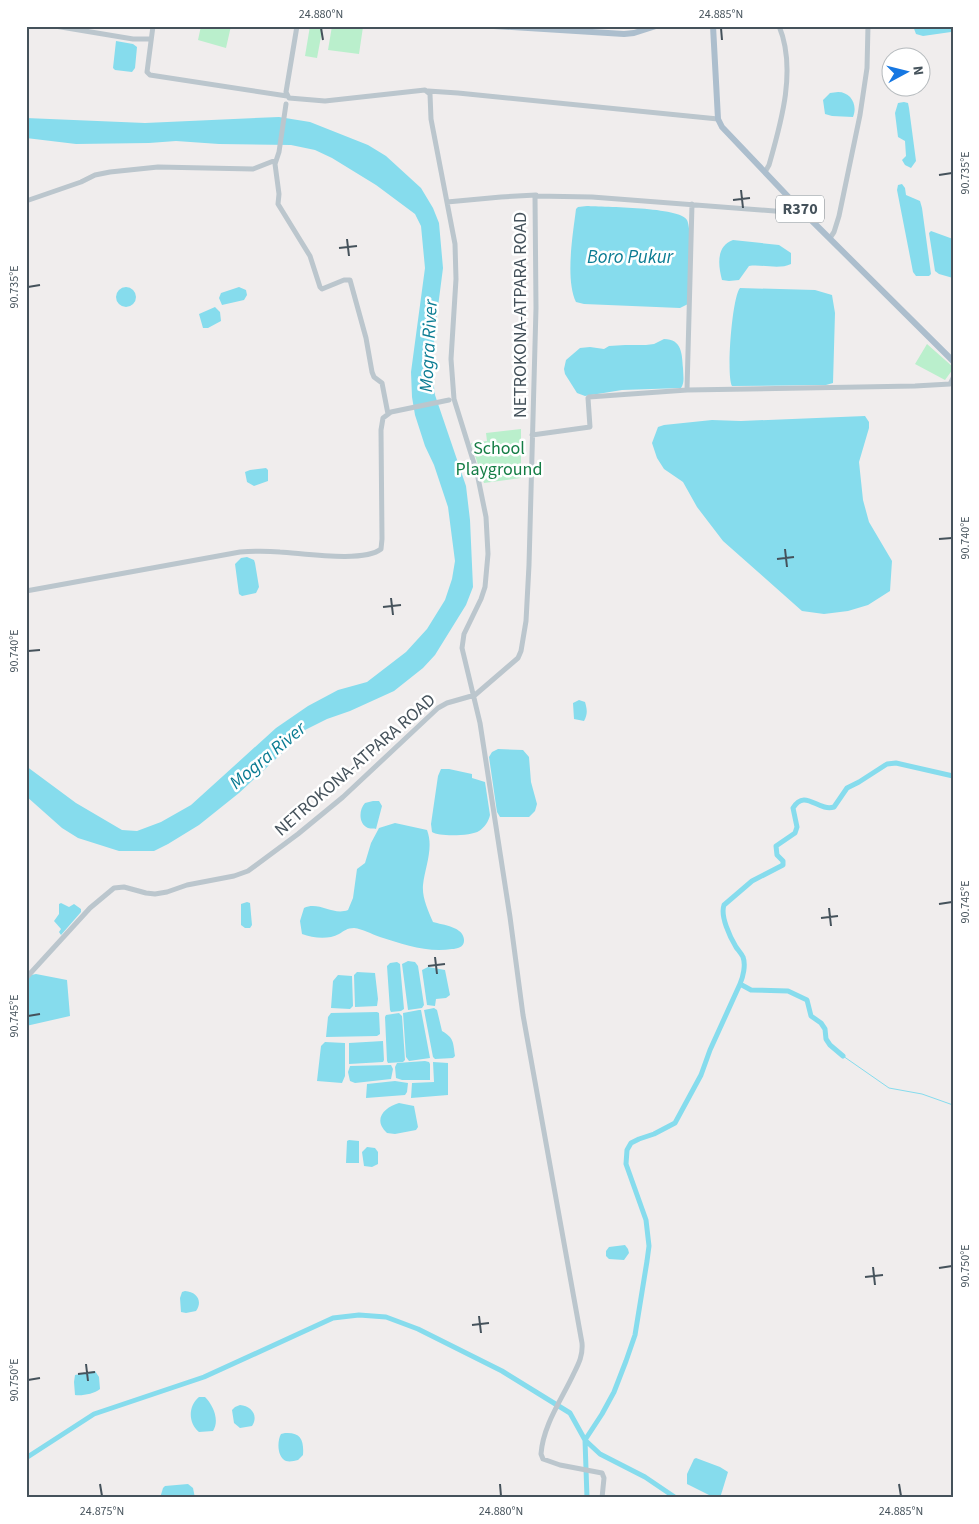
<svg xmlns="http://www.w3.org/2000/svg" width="979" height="1524" viewBox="0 0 979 1524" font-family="'Source Sans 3',sans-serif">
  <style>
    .green { fill: #baefcc }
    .water { fill: #86dced }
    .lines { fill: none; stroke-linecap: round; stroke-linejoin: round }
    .stream { stroke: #86dced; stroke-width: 1 }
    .canal { stroke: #86dced; stroke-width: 5 }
    .minor { stroke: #bbc6cd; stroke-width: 5 }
    .major { stroke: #acbecd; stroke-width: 6 }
    .ticks { fill: none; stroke: #45525b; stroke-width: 2 }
    .labels { text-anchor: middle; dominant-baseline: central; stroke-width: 5; stroke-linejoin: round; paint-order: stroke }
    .shield { fill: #fff; stroke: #7d868c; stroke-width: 1 }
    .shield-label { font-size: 16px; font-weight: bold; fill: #45525b }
    .street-label { font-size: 18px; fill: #45525b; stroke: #fff }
    .park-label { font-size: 18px; fill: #157d45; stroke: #fff }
    .water-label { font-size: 19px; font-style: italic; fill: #0b7c93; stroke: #fff }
    .neatline { fill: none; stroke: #45525b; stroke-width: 2 }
    .ticks-label { font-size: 12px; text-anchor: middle; fill: #45525b }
  </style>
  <rect width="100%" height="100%" fill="#f0eded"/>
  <path class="green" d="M201,26H231L226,48L198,40Z
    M310,26H323L317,58L305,56Z
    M332,26L363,27L359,54L328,50Z
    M927,344L953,367V369L945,380L915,364Z
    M521,429V478L484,483L471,443L487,441L486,433Z"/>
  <path class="water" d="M913,26H953V31L951,32L923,36L916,34Z
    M116,41L133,44L137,47L135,68L132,72L115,70L113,68Z
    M838,92C851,92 858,105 853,117L832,116L825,114L823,100L830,93Z
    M904,102L908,103L909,108L916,161L911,168L905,165L902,160L906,156L905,141L898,137L895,113L898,103Z
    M279,117L310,122L368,145L386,156L421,188L433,208L439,223L443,268L435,330L432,371L435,395L466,486L470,520L473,587L466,605L435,655L423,668L394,691L350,711L327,719L303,731L279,756L239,793L199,825L168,844L154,851H119L78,838L62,828L26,796V766L76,803L122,830L137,831L161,822L191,805L276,728L308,706L338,690L367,682L406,652L427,629L445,600L452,579L455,561L448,507L434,465L425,446L415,415L412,397L411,372L425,268L421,226L415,214L376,185L332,158L315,150L291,145L219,144L176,141L149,143L76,144L26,138V118L145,123Z
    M902,184L905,188L906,195L920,201L922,208L931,274L929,276H916L913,272L897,190L898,185Z
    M587,206C603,207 681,207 687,220C693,233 688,287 688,304L680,308L584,304L576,302C565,279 573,234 576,209L578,207Z
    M931,231L953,239V278L939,274L935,271L929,233Z
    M733,240L779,245L791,253V264C779,270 762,264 749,266L739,280L729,281L722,280C718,265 716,246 733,240Z
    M116 297a10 10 0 1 1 20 0a10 10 0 1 1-20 0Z
    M239,287L246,290L247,295L244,300L222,305L219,298L221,293Z
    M740,288L815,290L832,295L835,313L833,383L826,385L732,386C726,376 732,297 740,288Z
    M215,307L220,312L221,321L208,328H203L199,314Z
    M664,339C682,339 682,354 683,368C683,375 685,382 681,388L622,390L585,396L577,393L565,374L564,369L566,360L580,348L590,347L604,349L609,346L625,345H646L654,344Z
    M865,416L869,422V428L859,462L863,500L869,522L892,561L890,591L868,605L848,611L824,614L802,611L723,541L697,507L683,482L664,469L657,458L652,443L658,427L664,425L712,420L741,421Z
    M266,468L268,470V481L254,486L247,482L245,472L250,470Z
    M247,557L254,560L255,563L259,587L256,593L242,596L239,594L235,564L241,558Z
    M579,700L585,702C587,709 588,714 584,721L574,719L573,703Z
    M498,749L523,750L529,757L531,782L537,804L535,811L529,817H500L497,812L489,757L492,752Z
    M441,769H449L472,774V778L485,782L490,815C489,821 484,828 479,831C472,836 439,837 432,832L431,824L438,776Z
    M373,801H379L382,806L376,829C374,828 371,829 368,828C358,824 359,809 365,803Z
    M395,823L427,830C434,848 425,867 423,885C422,898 428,910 433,922C443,925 465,927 464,941C464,947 457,949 452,949C427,953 403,944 380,937C371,934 363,929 354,928C347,928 344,931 339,934C328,940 313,938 302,934L300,921L304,908C319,901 333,916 348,910L353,898L357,869L365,863L371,843L379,828Z
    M247,902L250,903L252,925L250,928H245L241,925V904Z
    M61,903L69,907L74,904L81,909V912L61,935L59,932L61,929L54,921L59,914V904Z
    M408,961L415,962L418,966L424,1005L422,1008L408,1010L402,964Z
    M397,962L400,964L404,1009L401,1011L391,1012L390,1010L387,966L390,963Z
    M428,967L445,970L450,995L446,998L436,999L435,1006L427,1005L422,970Z
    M357,972L375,973L378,999L377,1006L355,1007L354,975Z
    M36,974L67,980L70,1016L26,1026V981L31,975Z
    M338,975L352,976L353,1006L350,1009L331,1008L333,981Z
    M434,1008L437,1010L442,1031C454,1038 453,1042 455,1056L453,1058L435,1059L433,1057L424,1010Z
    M419,1010H421L430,1058L409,1061L406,1057L403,1013Z
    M377,1012L379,1013L380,1034L377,1036L326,1037L328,1017L331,1013Z
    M399,1013L402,1016L405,1060L403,1062L388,1063L387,1061L385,1017L386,1015Z
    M383,1041L384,1060L383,1062L349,1064V1043Z
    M325,1042L345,1043V1076L342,1083L317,1081L321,1046Z
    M425,1061L429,1062L430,1064V1080H402L396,1078L395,1067L397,1063Z
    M433,1062L448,1063V1095L411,1098L412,1083L434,1082Z
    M391,1065L393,1069L391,1079L355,1083L350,1081L348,1072L350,1066Z
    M395,1081L408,1083L407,1092L405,1095L366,1098L367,1084Z
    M399,1103L414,1106L418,1127L416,1130L395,1134L387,1133C372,1119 385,1107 399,1103Z
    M349,1140L359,1141V1163H346L347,1141Z
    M367,1147L375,1148L378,1152V1164L372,1167L364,1166L362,1152Z
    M625,1245L628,1249L629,1253L624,1260L609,1259L606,1256V1251L609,1247Z
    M185,1291C197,1292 203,1301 196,1311L186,1313L181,1312L180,1298L182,1292Z
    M95,1371L99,1377L100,1389C94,1394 82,1396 75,1395L74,1382L75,1375Z
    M199,1397H205C213,1405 220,1420 213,1431L199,1432C188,1423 188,1406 199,1397Z
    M240,1405C251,1406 259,1415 252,1426L240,1428L234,1423L232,1410L235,1407Z
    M285,1433C301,1432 304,1440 303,1455L298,1460C294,1461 290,1462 286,1461C277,1457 277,1441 281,1434Z
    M696,1458L720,1467L728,1472L720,1498H715L687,1484V1474L694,1459Z
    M188,1484L193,1488L195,1498H160L163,1488L165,1486Z"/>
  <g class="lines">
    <path class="stream" d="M843,1056L889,1088L922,1094L953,1105"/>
    <path class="canal" d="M740,984L751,990L788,991L807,1000L811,1016L821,1023L825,1029L826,1039L830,1045L843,1056
      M26,1458L94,1414L204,1377L333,1318L359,1315L386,1317L418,1329L502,1371L570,1413L585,1440L600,1454L645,1477L676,1498
      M587,1498L585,1440L602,1414L614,1392L626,1361L635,1335L647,1261L649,1246L646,1220L626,1164L627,1150L631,1143L639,1139L654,1134L675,1123L701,1075L710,1050L740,984C743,977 746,965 743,957C741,953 738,950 736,947C730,937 720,916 724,905L752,881L783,865V861L777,855L776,846L795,833L797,827L793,808C805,788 818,812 834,807L847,788L859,782L887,764L896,763L953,776"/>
    <path class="minor" d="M55,26L133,39H151
      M153,26L147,72L150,75L287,96
      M297,26L286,92L289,98L325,101L425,90L430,94L431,119L455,244L456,279L451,359L454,399L477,473L486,517L488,554L485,587L481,599L464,634L462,648L480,723L510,917L523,1015L582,1343C583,1355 579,1363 574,1373C562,1399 543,1425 541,1454L543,1459L560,1465L602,1473L604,1478L602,1498
      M428,91L458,93L718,119
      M286,104L279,152L275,164L279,194L278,204L310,256L320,287L322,289L344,280H350L366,338L372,372L374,377L382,383L388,414
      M765,172L769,165C781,123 797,69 779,26
      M26,201L81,182L95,175L110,172L158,167L253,169L276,160
      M447,202L501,197L536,195
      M830,238L834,232L839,216L860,115L867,68L868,26
      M687,390L692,204
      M532,435L590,427L588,398L589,397L687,390L915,386L950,384L953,378
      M26,591L240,552C254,551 267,551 280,552C302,553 364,563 381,549L382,539L381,430L383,418L391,412L449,400
      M26,978L90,908L114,888L124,887L146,893L155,894L167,892L187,885L234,876L248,871L298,834L343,797L438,708L447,703L475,695L518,658L521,651L526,621L529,565L536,308L535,196L592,197L787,212L798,207"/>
    <path class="major" d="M494,26L624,34L634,33L656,26
      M713,26L718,119L722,127L798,207L953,361"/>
  </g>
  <path class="ticks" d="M321,28L323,40M721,28L722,40M939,175L952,173M741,190L743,208M733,200L750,198M347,239L349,256M339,248L357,246M28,287L40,285M939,539L952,538M785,549L787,567M777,559L794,557M391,598L393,615M383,607L401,605M28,651L40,650M939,904L952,902M829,908L831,926M821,918L838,916M435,957L437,974M428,966L445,964M28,1016L40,1014M873,1267L875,1285M939,1268L952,1266M865,1277L883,1275M479,1316L481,1333M472,1325L489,1323M86,1364L88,1381M78,1374L95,1372M28,1380L40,1378M100,1484L102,1496M500,1484L501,1496M899,1484L901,1496"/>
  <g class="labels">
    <rect class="shield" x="776" y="195.5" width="48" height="27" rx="4"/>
    <g class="shield-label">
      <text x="800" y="209">R370</text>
    </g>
    <g class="street-label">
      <text transform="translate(520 315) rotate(-90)">NETROKONA-ATPARA ROAD</text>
      <text transform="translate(355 765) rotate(-41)">NETROKONA-ATPARA ROAD</text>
    </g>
    <g class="park-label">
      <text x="499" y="448">School<tspan x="499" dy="21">Playground</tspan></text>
    </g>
    <g class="water-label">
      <text x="630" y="257">Boro Pukur</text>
      <text transform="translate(429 346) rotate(-87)">Mogra River</text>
      <text transform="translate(268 756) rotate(-40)">Mogra River</text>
    </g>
  </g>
  <rect width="979" height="1524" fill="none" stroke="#ffffff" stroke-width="55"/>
  <g transform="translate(906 72) rotate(83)"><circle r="24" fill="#ffffff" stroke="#b5babd"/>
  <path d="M0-4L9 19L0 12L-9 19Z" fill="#1677e2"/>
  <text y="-8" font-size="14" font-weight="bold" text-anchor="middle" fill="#45525b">N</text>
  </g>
  <rect x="28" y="28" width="924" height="1468" class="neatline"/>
  <g class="ticks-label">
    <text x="321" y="18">24.880°N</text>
    <text x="721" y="18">24.885°N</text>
    <text transform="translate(965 173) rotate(-90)" y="4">90.735°E</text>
    <text transform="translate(14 287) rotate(-90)" y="4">90.735°E</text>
    <text transform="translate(965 538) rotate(-90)" y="4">90.740°E</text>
    <text transform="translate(14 651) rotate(-90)" y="4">90.740°E</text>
    <text transform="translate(965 902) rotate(-90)" y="4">90.745°E</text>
    <text transform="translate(14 1016) rotate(-90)" y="4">90.745°E</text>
    <text transform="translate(965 1266) rotate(-90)" y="4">90.750°E</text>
    <text transform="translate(14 1380) rotate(-90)" y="4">90.750°E</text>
    <text x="102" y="1515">24.875°N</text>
    <text x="501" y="1515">24.880°N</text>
    <text x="901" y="1515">24.885°N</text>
  </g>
</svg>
